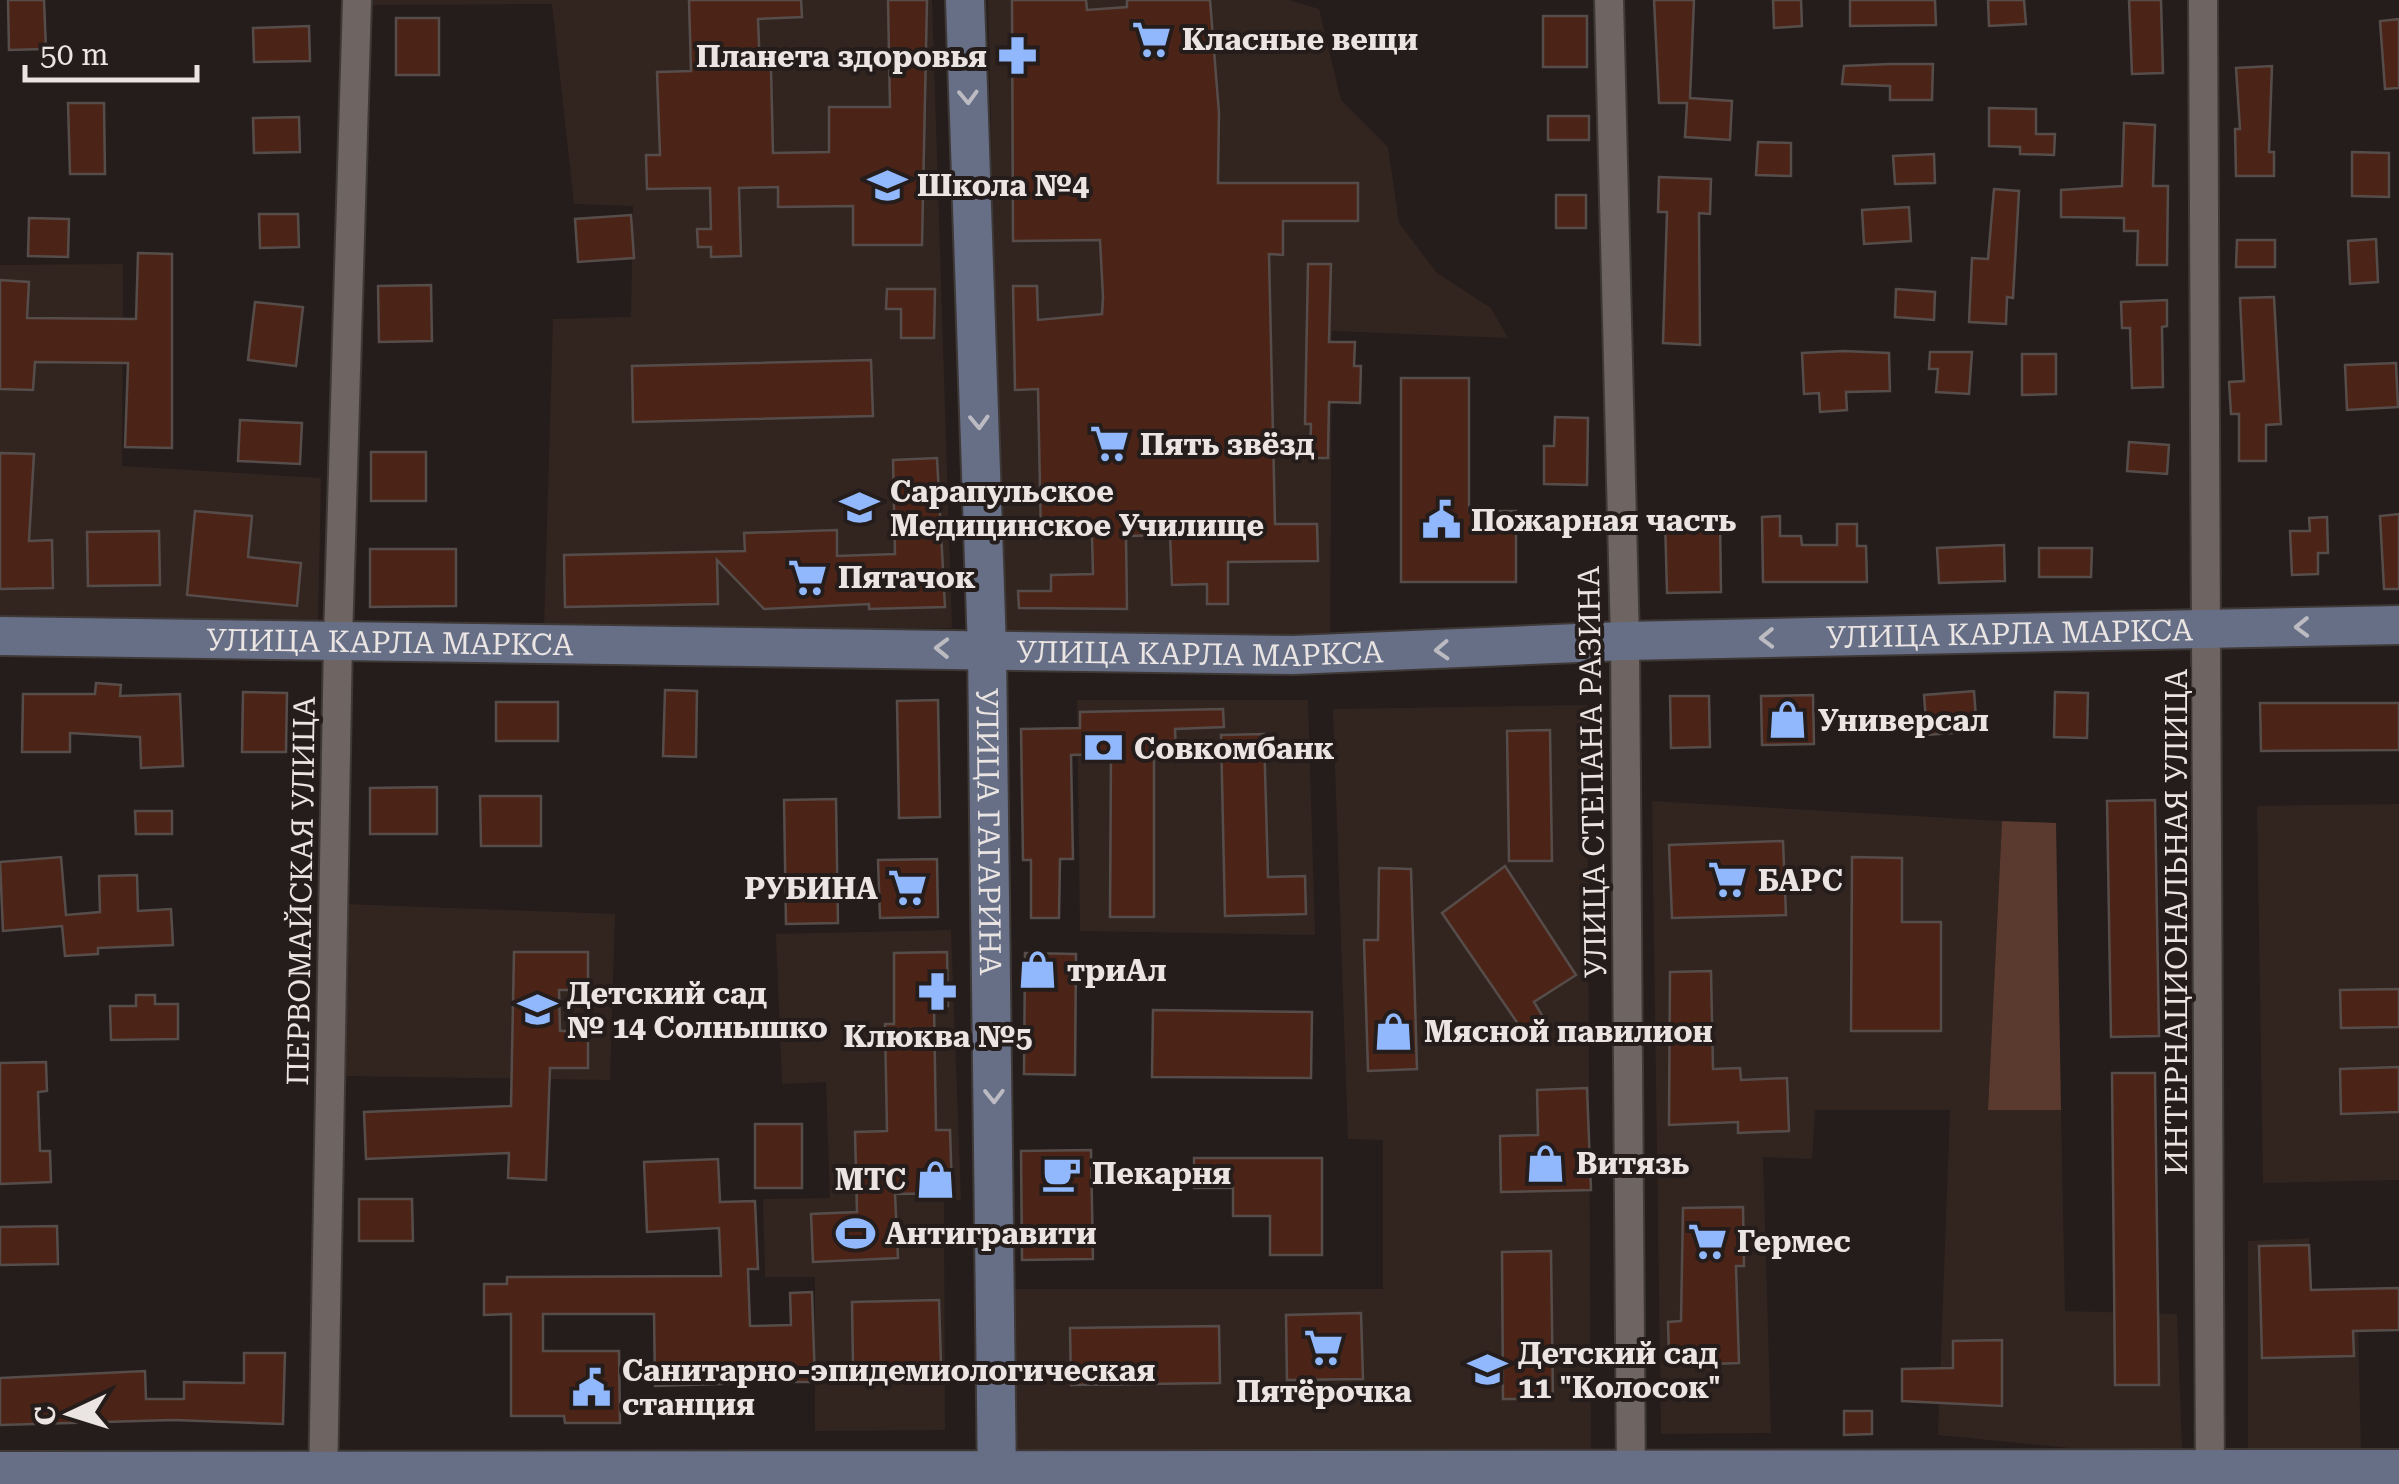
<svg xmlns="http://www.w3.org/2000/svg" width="2399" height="1484" viewBox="0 0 2399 1484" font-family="'Roboto Serif',serif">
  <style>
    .built { fill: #322520 }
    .green { fill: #5a392e }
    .building { fill: #4c2417; stroke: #564d4a; stroke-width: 2.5 }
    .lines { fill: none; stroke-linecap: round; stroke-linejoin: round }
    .street-casing { stroke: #3e3836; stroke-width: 32 }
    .secondary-casing { stroke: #3e3836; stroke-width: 42 }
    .street { stroke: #6e6461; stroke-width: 28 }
    .secondary { stroke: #676f87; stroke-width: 38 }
    .oneway { stroke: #bcbbc2 }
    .labels { text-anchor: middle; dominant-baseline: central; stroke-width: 8; stroke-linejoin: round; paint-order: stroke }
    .poi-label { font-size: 30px; font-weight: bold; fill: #eae4e2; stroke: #251d1b; text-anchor: start }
    .street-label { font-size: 30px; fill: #eae4e2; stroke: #251d1b }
  </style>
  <rect width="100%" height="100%" fill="#251d1b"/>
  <path class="built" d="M366,0H932L952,628L544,629L553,319L631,317L633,206L574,204L552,4L365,5Z
    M988,0H1289L1319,9L1341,100L1388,147L1399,223L1437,273L1491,308L1508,338L1332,331L1330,638L1003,632Z
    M123,264L122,466L321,478L318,624L0,622V265Z
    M1077,700H1308L1315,935L1080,931Z
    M1587,705L1591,1450L1012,1454L1010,1289H1383V1140L1348,1139L1333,709Z
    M1652,801L2002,821L1988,1110H2061L2065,1311L2177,1314L2182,1450L2070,1448L1938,1435L1950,1110H1815L1812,1159L1763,1157L1771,1433L1661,1434Z
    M2399,804V1180L2263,1183L2257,806Z
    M344,904L615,914L610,1080L343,1076Z
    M951,930L961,1200L944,1202L945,1430L815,1431V1277H765L763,1199L830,1198L826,1082L782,1084L776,934Z
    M2309,1238L2311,1332H2358L2361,1452L2248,1453V1241Z"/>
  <path class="green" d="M2002,821L2056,823L2061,1110H1988Z"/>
  <path class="building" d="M8,0H44L46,49L9,50Z
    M689,0H801L802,17L758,19L760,69L771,68L773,153L829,152V107H890L888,0H927L922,245H853V206L778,207V187L739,188L741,256L711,257V247H698L697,229H711L710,188L647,189L646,155H660L657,72L691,71Z
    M1012,0H1086L1087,10L1127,7V0H1210L1219,113L1218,183H1358V221H1283V255L1269,254L1275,524H1317L1318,561L1228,562V604H1207V584L1172,585L1170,535L1126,536L1127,609L1019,608L1018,591H1051V575L1093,574L1092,537L1041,538L1038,389L1015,390L1013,286H1037L1038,320L1102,314L1103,297L1100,240L1013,241Z
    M1654,0H1694L1690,98L1732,101L1730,140L1685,137L1687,103H1659Z
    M1773,0H1801L1802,26L1774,28Z
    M1850,0H1935L1936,25L1850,26Z
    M1988,0H2024L2026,24L1989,26Z
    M2129,0H2161L2163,73L2132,74Z
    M1543,16H1587V67H1543Z
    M396,18H439V75H396Z
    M2399,19V88L2385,89L2380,21Z
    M309,26L310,61L254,62L253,28Z
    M1890,64H1933L1932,100H1890V86L1842,84L1844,66Z
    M2272,66L2269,152H2274V176H2236L2235,129H2240L2236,68Z
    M68,103H104L105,174H70Z
    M1989,108L2036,109V134H2055L2054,155L2020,154V147L1989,146Z
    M1548,116H1589V140H1548Z
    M299,117L300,152L254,153L253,118Z
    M2124,123L2155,125L2153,186H2168L2167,265H2137L2138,231H2124V218L2061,217V190L2122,186Z
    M1758,142L1791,143V176L1756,175Z
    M2352,152L2389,153V197L2352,196Z
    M1934,154L1935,183L1895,184L1893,156Z
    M1659,177L1711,179L1710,214L1699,213L1700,345L1663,343L1667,212H1658Z
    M1994,189L2019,191L2013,298L2007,297L2006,324L1969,322L1972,258L1988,259Z
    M1556,195H1586V228H1556Z
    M1909,207L1911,241L1864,244L1862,210Z
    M259,214H298L299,247L260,248Z
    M631,215L634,258L578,262L575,219Z
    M29,218L69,219L68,257L28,256Z
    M2376,239L2378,282L2350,284L2348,241Z
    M2237,240H2275V267H2236Z
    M138,253L172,254V448L125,447L128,363L35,362L33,390L0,389V280L29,282L27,318L136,319Z
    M1308,264H1331L1329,342H1355L1354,366H1361L1360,403L1329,402L1328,458H1310L1311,424H1305Z
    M431,285L432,341L379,342L378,286Z
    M887,289H935L934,338H901V309H886Z
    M1896,289L1935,292L1934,320L1895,317Z
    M2274,297L2281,424L2266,425V461H2239V414H2231L2229,382L2244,381L2240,298Z
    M2167,300V326L2162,327L2163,387L2132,388L2130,328H2122L2121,302Z
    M255,302L303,307L296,366L248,360Z
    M1844,351L1889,353L1890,391L1846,392L1847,410L1820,412L1819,393L1804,394L1802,353Z
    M1930,352H1972L1969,394L1936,392L1938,369H1929Z
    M2022,354H2056V394L2022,395Z
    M871,360L873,416L633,422L632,366Z
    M2396,363L2398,407L2347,410L2345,365Z
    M1401,378H1469V511H1516V582H1401Z
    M1555,417L1588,418L1587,485L1544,484V446H1554Z
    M240,420L302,423L300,464L238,461Z
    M2129,442L2169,445L2167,474L2127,471Z
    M371,452H426V501H371Z
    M0,453L34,454L29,541L52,540L53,588L0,589Z
    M937,458L945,607L869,609V604L764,609L717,560L718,604L565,607L564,555L745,551L744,533L837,530V556L895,554L893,460Z
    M195,511L252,516L248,557L301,563L297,606L187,595Z
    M2399,514V589H2384L2380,516Z
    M1780,516V536H1801L1802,545H1837V524H1857V546H1866L1867,582H1763L1762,517Z
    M2327,517L2328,553H2318V574L2292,575L2290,531H2310L2309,518Z
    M1720,518L1721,592L1667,593L1665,519Z
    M159,531L160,585L88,586L87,532Z
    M2004,545L2005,581L1939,583L1937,548Z
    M2039,548H2092L2091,577H2039Z
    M370,549H456V606L370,607Z
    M96,683L121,685L120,696L180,694L183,766L141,768L140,737L70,733V752H22L23,694H95Z
    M665,690L697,691L696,757L663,756Z
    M1974,691L1977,731L1927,735L1924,695Z
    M243,692L287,693L286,752H242Z
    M2055,692L2088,693L2087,738L2054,737Z
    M1813,695L1814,744L1762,745L1761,696Z
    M1670,696H1709L1710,747L1671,748Z
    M938,700L940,817L899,818L897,701Z
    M496,702H558V741H496Z
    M2260,703H2399V750L2261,751Z
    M1223,709L1224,727L1175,729L1176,753H1154V917H1110L1111,754L1071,755L1073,859H1060L1059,918H1031V860H1023L1021,729L1080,728V712Z
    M1550,730L1552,861H1509L1507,731Z
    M1264,734L1268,877L1305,876L1306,914L1225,916L1221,735Z
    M437,787V834H370V788Z
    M480,796H541V846H481Z
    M836,799L838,923L786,924L784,800Z
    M2155,800L2159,1036L2111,1037L2107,801Z
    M135,811H172V834H136Z
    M1783,841L1786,915L1672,918L1669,845Z
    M61,857L66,915L100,912L99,876L137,875L138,911L171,909L173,945L98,948V954L65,956L62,926L3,931L0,862Z
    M1852,857L1902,858V922H1941V1031H1851Z
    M937,859L938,917L880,918L878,860Z
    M1505,866L1576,975L1534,1002L1543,1017L1523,1031L1442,913Z
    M1379,868L1411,869L1417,1069L1368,1071L1364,940H1378Z
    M514,952H588V990H559L560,1031H588V1068H550L546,1180L508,1178L509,1153L366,1159L364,1112L511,1106Z
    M947,952L948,1006H934L936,1130H950L952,1193L895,1194L898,1258L813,1262L811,1214L857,1212L855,1132L887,1131L885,1024H894V953Z
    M1025,953L1076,954L1075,1075L1024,1074Z
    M1711,971L1713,1069L1740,1068L1741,1080L1787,1078L1789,1131L1738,1133V1122L1669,1125L1670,972Z
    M2399,989V1027L2341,1028L2340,990Z
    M136,995H155V1004H178V1039L111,1040L110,1006H136Z
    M1153,1010L1312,1012L1311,1078L1152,1077Z
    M46,1062L47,1091L38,1092L40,1151H50L51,1182L0,1184V1063Z
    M2399,1067V1112L2341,1114L2340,1069Z
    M2112,1073H2155L2159,1385H2115Z
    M1587,1088L1591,1190L1501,1192L1500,1136L1538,1135L1537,1090Z
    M755,1124H802V1188H755Z
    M1091,1150L1093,1259L1022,1260L1021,1151Z
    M1194,1158H1322V1255H1270V1216H1233V1188H1194Z
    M718,1159L720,1202L755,1201L758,1269H748L750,1326L791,1325L790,1293L812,1292L815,1382H792V1373L751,1374V1383L655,1386L654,1314H543V1351H619L620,1423H565L564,1416H511V1314L484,1315V1284H507V1277L721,1276L719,1228L647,1232L644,1162Z
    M359,1199H412L413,1241H359Z
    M1743,1207L1744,1266H1736L1739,1363L1682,1365V1353H1669L1668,1322L1681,1321L1683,1208Z
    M57,1226L58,1264L0,1265V1227Z
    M2309,1245L2311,1290L2399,1288V1330L2353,1331L2354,1356L2262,1358L2259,1246Z
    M1551,1251L1553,1399H1503L1502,1252Z
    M939,1300L941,1365L853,1366L852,1302Z
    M1361,1313L1363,1379L1287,1380L1286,1315Z
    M1219,1326L1220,1383L1071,1385L1070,1328Z
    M2002,1340V1406L1902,1401V1369L1953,1368V1341Z
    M244,1353H285L283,1424L173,1420L0,1425V1378L145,1371L146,1399H184V1382L244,1383Z
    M1844,1411H1872V1434L1844,1435Z"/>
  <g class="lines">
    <defs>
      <path id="street" d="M1609,0L1625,641L1631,1484
        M2203,0L2210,1484
        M323,1484L338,640L357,0"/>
      <g id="secondary">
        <path id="s1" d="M965,0L987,649L997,1484"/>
        <path id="s2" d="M0,636L1293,655L1625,641L2399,625"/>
        <path d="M0,1471L2399,1469"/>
      </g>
    </defs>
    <use href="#street" class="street-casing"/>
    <use href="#secondary" class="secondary-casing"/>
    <use href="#street" class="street"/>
    <use href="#secondary" class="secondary"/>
  </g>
  <defs><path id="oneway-chevron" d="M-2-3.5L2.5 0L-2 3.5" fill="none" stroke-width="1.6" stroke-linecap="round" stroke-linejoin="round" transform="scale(2.5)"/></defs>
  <g class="oneway">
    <use href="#oneway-chevron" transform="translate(968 97) rotate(88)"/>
    <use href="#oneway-chevron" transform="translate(979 422) rotate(88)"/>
    <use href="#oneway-chevron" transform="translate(2302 627) rotate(179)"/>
    <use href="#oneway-chevron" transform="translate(1767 638) rotate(179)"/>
    <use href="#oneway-chevron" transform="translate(942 648) rotate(-179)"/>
    <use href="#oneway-chevron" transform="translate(1442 650) rotate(177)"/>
    <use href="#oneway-chevron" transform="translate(994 1096) rotate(89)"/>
  </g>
  <defs>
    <symbol id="supermarket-bare" viewBox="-9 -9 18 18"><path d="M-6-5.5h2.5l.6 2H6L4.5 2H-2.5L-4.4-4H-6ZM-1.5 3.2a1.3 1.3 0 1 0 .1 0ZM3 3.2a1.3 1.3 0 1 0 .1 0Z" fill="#91b8fd" stroke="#251d1b" stroke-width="2.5" paint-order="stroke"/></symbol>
    <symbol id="pharmacy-bare" viewBox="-9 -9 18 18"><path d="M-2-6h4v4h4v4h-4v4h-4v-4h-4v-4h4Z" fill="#91b8fd" stroke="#251d1b" stroke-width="2.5" paint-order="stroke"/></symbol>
    <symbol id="school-bare" viewBox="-9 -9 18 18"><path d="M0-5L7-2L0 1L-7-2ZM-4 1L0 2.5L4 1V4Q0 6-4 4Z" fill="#91b8fd" stroke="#251d1b" stroke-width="2.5" paint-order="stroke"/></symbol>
    <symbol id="civic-bare" viewBox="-9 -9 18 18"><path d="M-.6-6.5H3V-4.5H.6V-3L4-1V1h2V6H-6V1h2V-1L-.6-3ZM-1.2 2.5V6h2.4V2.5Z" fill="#91b8fd" stroke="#251d1b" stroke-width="2.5" paint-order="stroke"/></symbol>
    <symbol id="shop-bare" viewBox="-9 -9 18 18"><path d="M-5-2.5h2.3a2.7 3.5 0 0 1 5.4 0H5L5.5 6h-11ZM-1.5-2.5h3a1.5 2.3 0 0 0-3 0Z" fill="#91b8fd" stroke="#251d1b" stroke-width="2.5" paint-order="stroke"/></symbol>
    <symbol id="bank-bare" viewBox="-9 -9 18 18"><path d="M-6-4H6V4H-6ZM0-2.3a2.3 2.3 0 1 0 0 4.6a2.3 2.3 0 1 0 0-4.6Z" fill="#91b8fd" stroke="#251d1b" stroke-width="2.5" paint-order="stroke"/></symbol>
    <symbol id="cafe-bare" viewBox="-9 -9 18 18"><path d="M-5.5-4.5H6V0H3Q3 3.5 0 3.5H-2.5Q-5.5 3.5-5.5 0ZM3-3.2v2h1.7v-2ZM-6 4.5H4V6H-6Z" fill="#91b8fd" stroke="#251d1b" stroke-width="2.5" paint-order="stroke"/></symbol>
    <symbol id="stadium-bare" viewBox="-9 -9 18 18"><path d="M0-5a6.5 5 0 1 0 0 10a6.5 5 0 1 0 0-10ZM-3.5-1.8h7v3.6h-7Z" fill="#91b8fd" stroke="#251d1b" stroke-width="2.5" paint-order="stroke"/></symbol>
  </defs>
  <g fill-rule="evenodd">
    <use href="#supermarket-bare" x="1124" y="12" width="55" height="55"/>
    <use href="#pharmacy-bare" x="990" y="28" width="55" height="55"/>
    <use href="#school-bare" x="860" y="158" width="55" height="55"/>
    <use href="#supermarket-bare" x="1082" y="416" width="55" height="55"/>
    <use href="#school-bare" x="832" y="480" width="55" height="55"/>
    <use href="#civic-bare" x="1414" y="492" width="55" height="55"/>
    <use href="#supermarket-bare" x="780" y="550" width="55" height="55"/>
    <use href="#shop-bare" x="1760" y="692" width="55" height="55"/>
    <use href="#bank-bare" x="1076" y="720" width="55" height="55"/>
    <use href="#supermarket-bare" x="1700" y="852" width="55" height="55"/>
    <use href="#supermarket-bare" x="880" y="860" width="55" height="55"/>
    <use href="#shop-bare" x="1010" y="942" width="55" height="55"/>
    <use href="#pharmacy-bare" x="910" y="964" width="55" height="55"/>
    <use href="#school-bare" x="510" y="982" width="55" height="55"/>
    <use href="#shop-bare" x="1366" y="1004" width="55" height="55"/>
    <use href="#shop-bare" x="1518" y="1136" width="55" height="55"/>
    <use href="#cafe-bare" x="1034" y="1146" width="55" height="55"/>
    <use href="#shop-bare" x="908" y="1152" width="55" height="55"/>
    <use href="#stadium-bare" x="828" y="1206" width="55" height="55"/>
    <use href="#supermarket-bare" x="1680" y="1214" width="55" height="55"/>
    <use href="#supermarket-bare" x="1296" y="1320" width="55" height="55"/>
    <use href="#school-bare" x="1460" y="1342" width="55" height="55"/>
    <use href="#civic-bare" x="564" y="1360" width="55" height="55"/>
  </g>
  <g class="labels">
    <g class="poi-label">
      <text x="1182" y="39">Класные вещи</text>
      <text x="987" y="56" text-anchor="end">Планета здоровья</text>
      <text x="917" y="185">Школа №4</text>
      <text x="1140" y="444">Пять звёзд</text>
      <text x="890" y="491">Сарапульское<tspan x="890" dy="34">Медицинское Училище</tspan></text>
      <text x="1471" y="520">Пожарная часть</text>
      <text x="838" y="577">Пятачок</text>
      <text x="1818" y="720">Универсал</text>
      <text x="1134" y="748">Совкомбанк</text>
      <text x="1758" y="880">БАРС</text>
      <text x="878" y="888" text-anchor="end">РУБИНА</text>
      <text x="1067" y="970">триАл</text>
      <text x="567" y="993">Детский сад<tspan x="567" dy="34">№ 14 Солнышко</tspan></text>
      <text x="1424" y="1031">Мясной павилион</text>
      <text x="938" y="1036" text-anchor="middle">Клюква №5</text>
      <text x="1576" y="1163">Витязь</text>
      <text x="1092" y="1173">Пекарня</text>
      <text x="906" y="1179" text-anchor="end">МТС</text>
      <text x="885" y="1233">Антигравити</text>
      <text x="1737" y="1241">Гермес</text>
      <text x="1518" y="1353">Детский сад<tspan x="1518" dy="34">11 "Колосок"</tspan></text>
      <text x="622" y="1370">Санитарно-эпидемиологическая<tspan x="622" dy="34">станция</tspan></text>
      <text x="1324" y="1391" text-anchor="middle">Пятёрочка</text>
    </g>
    <g class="street-label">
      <text stroke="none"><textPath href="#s2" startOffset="2010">УЛИЦА КАРЛА МАРКСА</textPath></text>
      <text stroke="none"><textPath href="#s2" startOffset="390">УЛИЦА КАРЛА МАРКСА</textPath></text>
      <text stroke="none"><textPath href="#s2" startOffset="1200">УЛИЦА КАРЛА МАРКСА</textPath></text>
      <text transform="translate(1592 772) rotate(-91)">УЛИЦА СТЕПАНА РАЗИНА</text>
      <text stroke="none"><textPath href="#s1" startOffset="832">УЛИЦА ГАГАРИНА</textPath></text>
      <text transform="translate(301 891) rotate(-89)">ПЕРВОМАЙСКАЯ УЛИЦА</text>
      <text transform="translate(2176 922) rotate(-90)">ИНТЕРНАЦИОНАЛЬНАЯ УЛИЦА</text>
    </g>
  </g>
  <g transform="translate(70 1414) rotate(266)" stroke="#251d1b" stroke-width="8" paint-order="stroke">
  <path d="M0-8L18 38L0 25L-18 38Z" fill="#eae4e2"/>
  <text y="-15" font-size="28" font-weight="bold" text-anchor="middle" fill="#eae4e2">С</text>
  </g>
  <path d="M25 65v15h172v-15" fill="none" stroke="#eae4e2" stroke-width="5"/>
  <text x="40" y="65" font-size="30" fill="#eae4e2" stroke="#251d1b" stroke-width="8" paint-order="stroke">50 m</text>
</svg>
